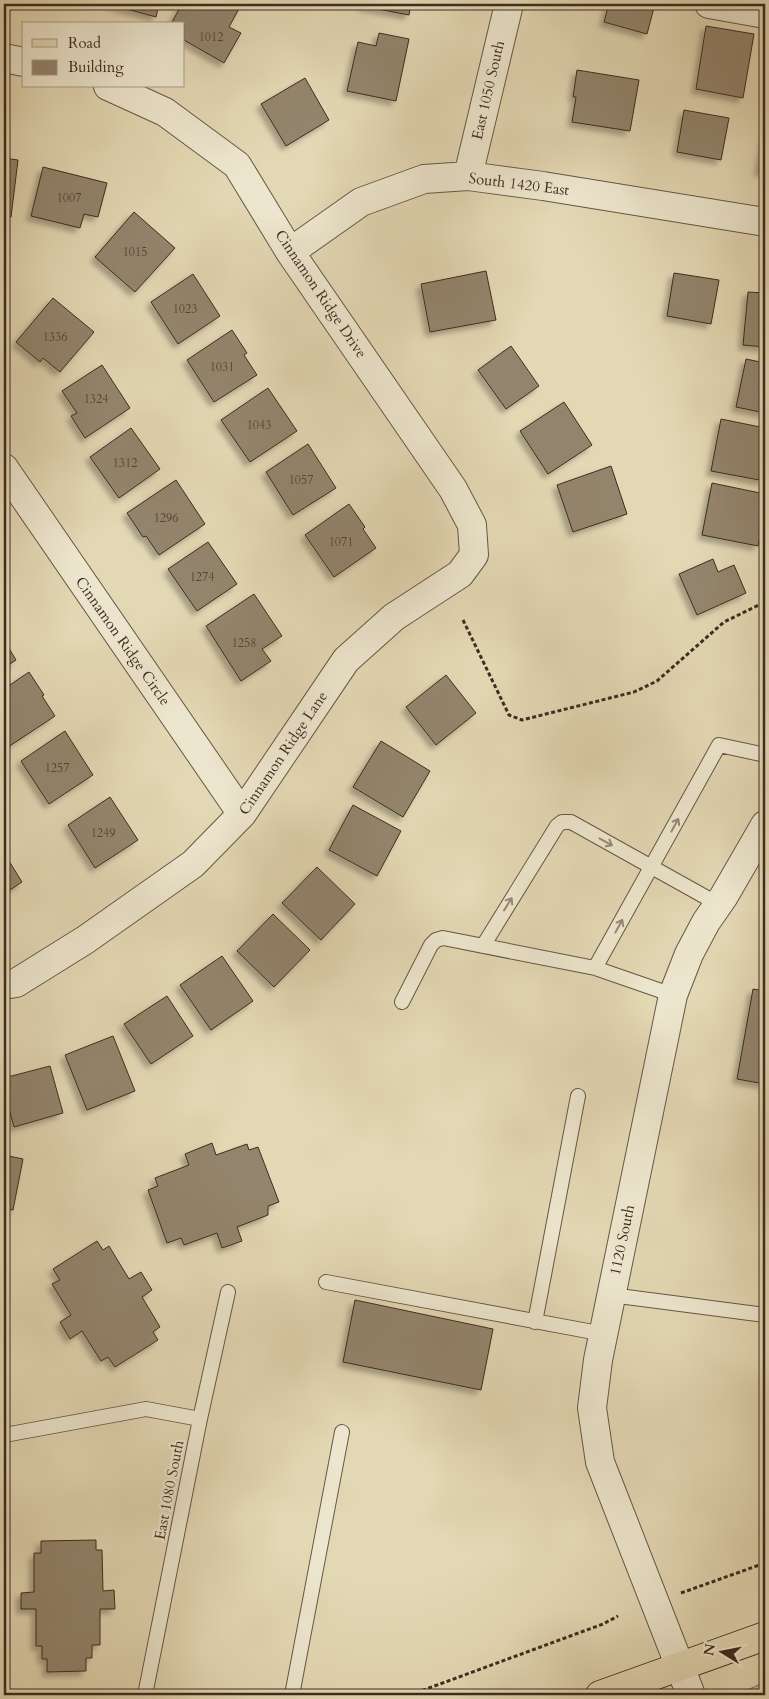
<svg xmlns="http://www.w3.org/2000/svg" width="769" height="1699" viewBox="0 0 769 1699" font-family="Cardo,serif">
  <style>
    .green { fill: #c7bb9b; stroke: #82745e }
    .building { fill: #93856d; stroke: #3d2c21; filter: url(#shadow) }
    .lines { fill: none; stroke-linecap: round; stroke-linejoin: round }
    .service-casing { stroke: #665746; stroke-width: 16 }
    .minor-casing { stroke: #665746; stroke-width: 30 }
    .primary-casing { stroke: #3d2c21; stroke-width: 30 }
    .path { stroke: #3d2c21; stroke-width: 3; stroke-dasharray: 4 2.5; stroke-linecap: butt }
    .service { stroke: #ede6ce; stroke-width: 14 }
    .minor { stroke: #ede6ce; stroke-width: 28 }
    .primary { stroke: #e3d8b4; stroke-width: 28 }
    .oneway { stroke: #958978 }
    .labels { text-anchor: middle; dominant-baseline: central; stroke-width: 4.5; stroke-linejoin: round; paint-order: stroke }
    .number-label { font-size: 12px; fill: #524234 }
    .street-label { font-size: 15px; fill: #3d2c21; stroke: #ede6ce }
  </style>
  <defs>
    <filter id="shadow"><feDropShadow dx="-4.5" dy="4.5" stdDeviation="2.5" flood-color="#0004"/></filter>
  </defs>
  <rect width="100%" height="100%" fill="#e3d8b4"/>
  <filter id="stains"><feTurbulence type="fractalNoise" baseFrequency=".004" numOctaves="4"/><feColorMatrix values="0 0 0 0 .2 0 0 0 0 .09 0 0 0 0 .02 0 0 0 .5 -.17"/></filter>
  <radialGradient id="worn" r=".72"><stop offset=".6" stop-color="#630" stop-opacity="0"/><stop offset="1" stop-color="#630" stop-opacity=".3"/></radialGradient>
  <path class="green" d="M765,1682V1695H736Z"/>
  <path class="building" d="M108,4H159L156,17Z
    M182,4H238L241,5L229,27L241,33L224,63L184,40V24H171Z
    M363,4H411L409,15L362,6Z
    M609,4H655L647,34L604,22Z
    M706,26L754,34L743,98L696,89Z
    M379,33L409,39L396,101L347,91L358,42L376,46Z
    M577,70L639,80L630,131L572,122L576,97H573Z
    M305,78L329,120L286,146L261,104Z
    M684,110L729,118L721,160L677,152Z
    M765,135V172L759,171Z
    M4,158L18,160L11,217L4,216Z
    M43,167L107,183L98,217L84,214L80,228L31,216Z
    M134,212L175,248L135,292L95,257Z
    M486,271L496,320L430,332L421,284Z
    M674,273L719,280L711,324L667,316Z
    M193,274L220,316L178,344L151,302Z
    M748,292L765,293V347L743,345Z
    M53,298L94,332L60,372L43,358L40,362L16,342Z
    M232,330L247,353L244,355L257,375L214,402L187,360Z
    M511,346L539,386L506,409L478,370Z
    M746,359L765,363V413L736,407Z
    M102,365L130,408L85,438L71,416L77,413L62,391Z
    M268,388L297,431L250,462L221,420Z
    M564,402L592,445L548,474L520,431Z
    M721,419L765,428V481L711,471Z
    M131,428L160,469L119,498L90,457Z
    M308,444L336,488L293,515L266,472Z
    M611,466L627,514L573,532L557,485Z
    M176,480L205,524L159,555L146,536L143,537L127,513Z
    M712,483L765,494V512L758,546L702,535Z
    M349,504L365,527L363,529L376,548L334,577L305,535Z
    M208,542L237,584L197,611L168,569Z
    M713,559L718,572L734,565L746,593L697,615L679,574Z
    M254,594L282,636L262,649L271,661L241,681L206,626Z
    M4,640L16,660L4,668Z
    M29,672L44,695L42,696L55,716L8,747L4,740V689Z
    M446,675L476,713L436,745L406,707Z
    M65,731L93,775L49,804L21,761Z
    M381,741L430,771L403,817L353,787Z
    M110,797L138,840L95,868L68,825Z
    M353,805L401,831L377,876L329,850Z
    M4,853L22,882L4,894Z
    M317,867L355,904L321,940L282,903Z
    M273,914L310,950L274,987L237,951Z
    M222,956L253,1001L211,1030L180,985Z
    M753,989L765,991V1084L737,1079Z
    M167,996L193,1036L151,1064L124,1024Z
    M113,1036L135,1091L87,1110L65,1055Z
    M50,1066L63,1113L14,1127L4,1091V1078Z
    M212,1143L216,1155L247,1144L249,1150L258,1147L279,1202L268,1206V1215L237,1227L242,1241L222,1248L217,1233L184,1245L181,1238L167,1243L148,1190L158,1186L155,1178L189,1165L185,1154Z
    M4,1155L23,1159L13,1210L5,1209L4,1215Z
    M97,1241L103,1250L109,1246L129,1279L141,1272L152,1290L142,1297L160,1327L153,1332L158,1340L115,1367L108,1357L101,1361L82,1331L70,1339L60,1322L71,1315L52,1284L60,1280L53,1269Z
    M355,1300L493,1329L481,1390L343,1362Z
    M96,1540V1550H102L103,1591L114,1590L115,1609H100V1645H92V1658H86V1671L47,1672V1659H42V1646H36V1609H21V1593L34,1592V1553H41V1541Z"/>
  <g class="lines">
    <defs>
      <path id="service" d="M483,946L557,826L562,822H571L718,904
        M595,968L719,745L765,755
        M402,1002L431,945L436,940L443,938L595,968L673,995
        M326,1282L604,1334
        M611,1295L765,1315
        M535,1322L578,1096
        M4,1432L10,1434L146,1409L200,1419
        M145,1695L200,1419L228,1292
        M292,1695L342,1432"/>
      <path id="minor" d="M709,4L765,14
        M4,58L24,62
        M468,176L509,4
        M290,252L361,202L424,179L468,176L543,186L765,222
        M4,468L242,814
        M4,985L16,983L85,940L193,864L242,814L346,660L394,617L460,574L474,555L472,525L453,489L290,252L237,165L165,112L108,86
        M691,1695L600,1462L592,1408L598,1360L673,995L689,954L706,922L724,896L765,825"/>
      <path id="primary" d="M600,1695L765,1636"/>
    </defs>
    <use href="#service" class="service-casing"/>
    <use href="#minor" class="minor-casing"/>
    <use href="#primary" class="primary-casing"/>
    <path class="path" d="M463,620L509,715L522,720L634,692L657,681L724,622L765,602
      M681,1593L765,1563
      M410,1695L603,1624L618,1616"/>
    <use href="#service" class="service"/>
    <use href="#minor" class="minor"/>
    <use href="#primary" class="primary"/>
  </g>
  <defs><path id="oneway-shaft" d="M-6 0H5M1.5-3L5.5 0L1.5 3" fill="none" stroke-width="1.6" stroke-linecap="round" stroke-linejoin="round" transform="scale(1.25)"/></defs>
  <g class="oneway">
    <use href="#oneway-shaft" transform="translate(675 825) rotate(-61)"/>
    <use href="#oneway-shaft" transform="translate(606 842) rotate(29)"/>
    <use href="#oneway-shaft" transform="translate(508 904) rotate(-58)"/>
    <use href="#oneway-shaft" transform="translate(619 926) rotate(-61)"/>
  </g>
  <g class="labels">
    <g class="number-label">
      <text x="211" y="37">1012</text>
      <text x="69" y="198">1007</text>
      <text x="135" y="252">1015</text>
      <text x="185" y="309">1023</text>
      <text x="55" y="337">1336</text>
      <text x="222" y="367">1031</text>
      <text x="96" y="399">1324</text>
      <text x="259" y="425">1043</text>
      <text x="125" y="463">1312</text>
      <text x="301" y="480">1057</text>
      <text x="166" y="518">1296</text>
      <text x="341" y="542">1071</text>
      <text x="202" y="577">1274</text>
      <text x="244" y="643">1258</text>
      <text x="57" y="768">1257</text>
      <text x="103" y="833">1249</text>
    </g>
    <g class="street-label">
      <text transform="translate(488 90) rotate(-77)">East 1050 South</text>
      <text transform="translate(519 184) rotate(7)">South 1420 East</text>
      <text transform="translate(321 294) rotate(56)">Cinnamon Ridge Drive</text>
      <text transform="translate(123 641) rotate(55)">Cinnamon Ridge Circle</text>
      <text transform="translate(283 753) rotate(-56)">Cinnamon Ridge Lane</text>
      <text transform="translate(622 1240) rotate(-78)">1120 South</text>
      <text transform="translate(169 1490) rotate(-79)">East 1080 South</text>
    </g>
  </g>
  <rect width="769" height="1699" fill="none" stroke="#e3d8b4" stroke-width="20"/>
  <rect x="5" y="5" width="759" height="1689" fill="none" stroke="#3d2c21" stroke-width="2.5"/>
  <rect x="10" y="10" width="749" height="1679" fill="none" stroke="#3d2c21"/>
  <rect x="22" y="22" width="162" height="65" fill="#ede6ce" stroke="#a79c89"/>
  <rect x="32" y="39" width="25" height="8" fill="#e3d8b4" stroke="#a79c89"/>
  <text x="68" y="48" font-size="15" fill="#3d2c21">Road</text>
  <rect x="32" y="60" width="25" height="15" fill="#93856d" stroke="#a79c89"/>
  <text x="68" y="72" font-size="15" fill="#3d2c21">Building</text>
  <g transform="translate(722 1652) rotate(280)" stroke="#ede6ce" stroke-width="4" paint-order="stroke">
  <path d="M0-4L9 19L0 12L-9 19Z" fill="#3d2c21"/>
  <text y="-8" font-size="14" font-weight="bold" text-anchor="middle" fill="#3d2c21">N</text>
  </g>
  <rect width="100%" height="100%" filter="url(#stains)"/>
  <rect width="100%" height="100%" fill="url(#worn)"/>
</svg>
